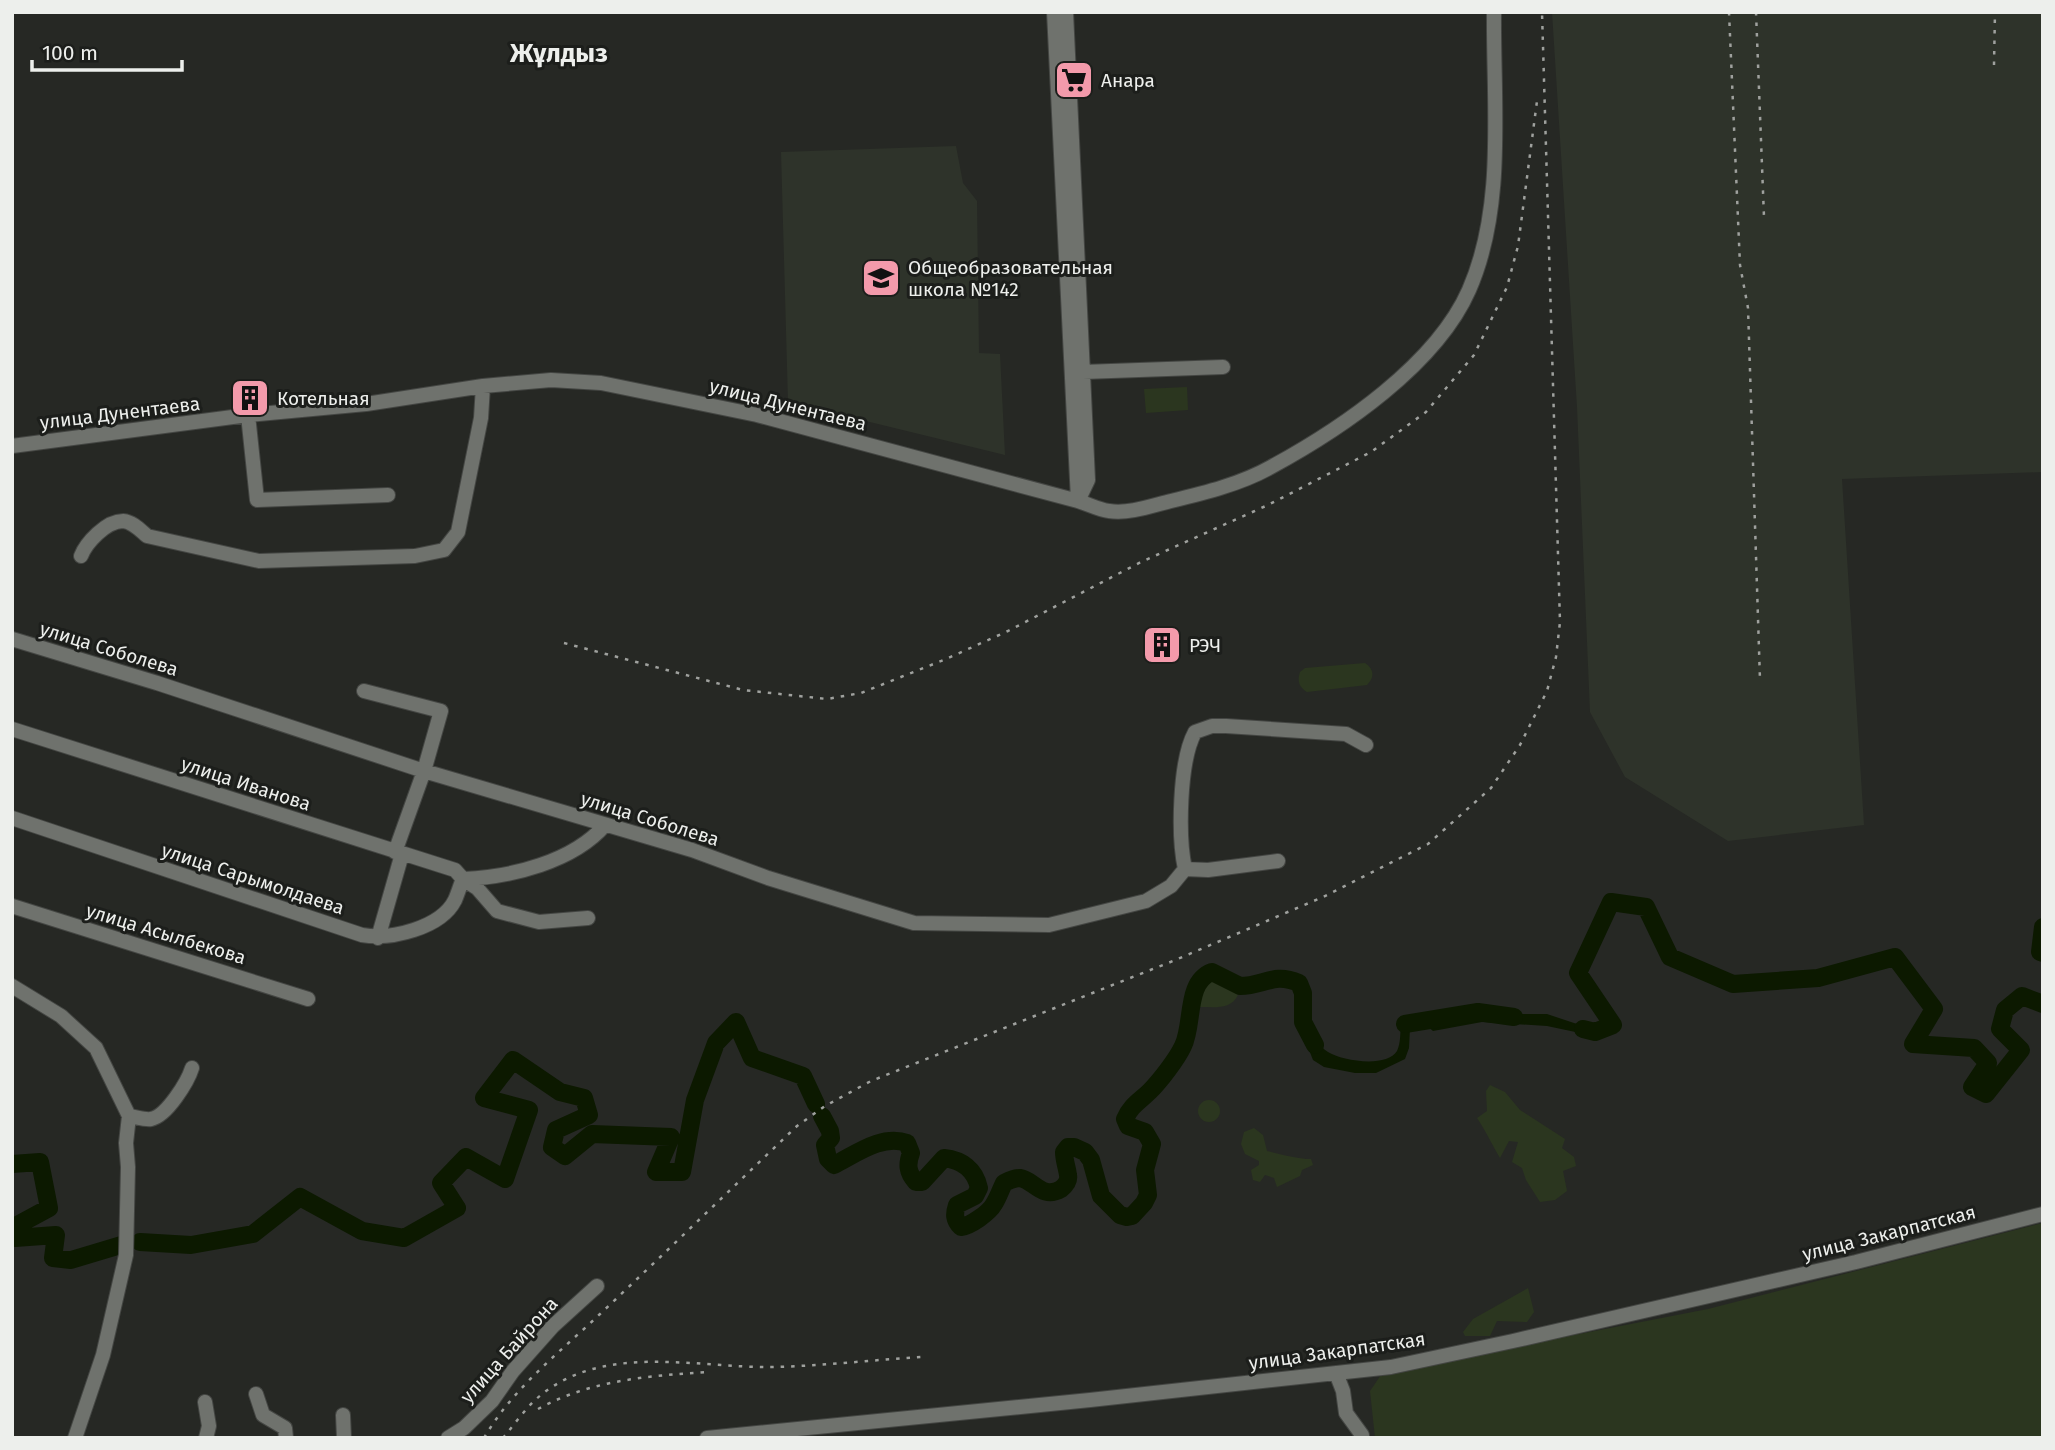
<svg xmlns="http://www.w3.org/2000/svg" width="2055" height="1450" viewBox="0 0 2055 1450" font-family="'Fira Sans',sans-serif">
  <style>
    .built { fill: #2e332a }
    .green { fill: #2b361f }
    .water { fill: #0c1900 }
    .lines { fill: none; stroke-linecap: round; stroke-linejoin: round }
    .stream { stroke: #0c1900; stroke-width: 2.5 }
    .river { stroke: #0c1900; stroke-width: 18 }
    .minor-casing { stroke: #444643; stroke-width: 16 }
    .minor { stroke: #6f726d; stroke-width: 14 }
    .rail { stroke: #9fa19e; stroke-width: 2.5; stroke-dasharray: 3.5 7; stroke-linecap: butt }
    .labels { text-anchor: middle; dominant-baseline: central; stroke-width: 6; stroke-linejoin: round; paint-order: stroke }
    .poi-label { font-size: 19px; fill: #edefec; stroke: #1c1e1b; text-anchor: start }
    .street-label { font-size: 19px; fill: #edefec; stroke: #1c1e1b }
    .district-label { font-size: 26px; font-weight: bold; fill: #edefec; stroke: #1c1e1b }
  </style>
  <rect width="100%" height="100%" fill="#262824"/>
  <path class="built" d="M1552,12H2043V472L1842,479L1864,825L1728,841L1625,777L1590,712L1577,407Z
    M956,146L963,183L977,201L979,353L1000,354L1005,455L788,402L781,152Z"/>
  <path class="green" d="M1187,387L1188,410L1146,413L1144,389Z
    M1365,663C1374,669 1375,677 1367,685L1307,692C1299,687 1297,681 1300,672L1305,668Z
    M1219,981L1238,995C1231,1010 1214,1007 1200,1007L1196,1001L1199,990L1209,982Z
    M1490,1085L1505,1092L1520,1110L1565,1139L1562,1148L1574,1157L1576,1166L1563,1171L1567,1191L1555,1200L1540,1202L1526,1180L1522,1168L1512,1162L1518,1142L1509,1141L1500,1158C1492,1145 1486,1131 1477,1118L1487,1111L1486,1091Z
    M1198 1111a11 11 0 1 1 22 0a11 11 0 1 1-22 0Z
    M1254,1128L1263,1135L1267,1151C1281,1154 1297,1159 1311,1159L1313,1165L1302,1170L1300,1176L1277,1187L1274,1178L1265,1175L1260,1182L1253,1180L1251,1170L1259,1165V1161L1245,1154L1241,1144L1244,1132Z
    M2043,1223V1438H1375L1370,1391L1383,1372L1708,1309Z
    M1528,1288L1534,1312L1527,1322L1497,1321L1490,1336H1465L1463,1332L1473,1319Z"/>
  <path class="water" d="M1496,1014H1547L1586,1027H1596L1600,1022L1608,1034L1599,1037L1547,1026L1482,1022L1433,1031L1426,1025L1417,1023L1410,1028L1409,1048L1405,1059L1376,1073H1355L1324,1067L1313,1060L1300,1027L1309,1025C1314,1034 1319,1047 1328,1052C1342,1061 1387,1068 1397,1051C1401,1043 1400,1032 1401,1023L1408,1017L1420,1016L1433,1021H1447L1468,1016Z"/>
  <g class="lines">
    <path class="stream" d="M12,1241L15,1238"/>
    <path class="river" d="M2043,927L2040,952L2043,953
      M1405,1024L1478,1012L1514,1017
      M1583,1029L1595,1032L1613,1025L1578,973L1611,902L1646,907L1670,957L1733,984L1818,978L1895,957L1934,1009L1913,1044L1974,1048L1988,1063L1972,1087L1986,1094L2021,1050L2000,1029L2005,1010L2022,996L2043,1004
      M822,1116L830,1131L831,1138L825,1145L828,1159L834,1165C856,1154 882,1134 907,1143L911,1153C907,1164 907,1172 916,1182H922L944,1158C962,1160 975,1169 979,1188L975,1196L957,1205C954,1214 954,1220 961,1227C970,1226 989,1213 994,1204C998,1198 1001,1189 1004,1183C1010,1180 1014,1178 1020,1178C1034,1180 1042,1200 1061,1189C1066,1185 1069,1180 1068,1175C1067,1167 1064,1160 1064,1152L1068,1147H1074L1085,1152L1091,1160L1101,1196L1120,1215L1127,1217L1132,1216L1144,1203L1148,1195L1145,1170L1152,1144L1145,1132L1128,1126L1125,1119C1131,1105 1140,1101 1150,1091C1160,1081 1177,1059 1183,1046C1194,1024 1185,982 1212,972L1240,986C1264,986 1273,972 1299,983L1303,993V1022L1315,1045
      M12,1164L40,1162L49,1208L12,1228
      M12,1235L15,1238L56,1235L53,1258L71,1260L121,1245
      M140,1242L191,1245L253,1234L300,1197L362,1231L404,1238L457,1208L441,1183L466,1157L505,1179L529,1110L484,1098L513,1060L560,1092L584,1098L589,1115L556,1130L552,1147L565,1156L592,1134L671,1137L656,1172H682L695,1100L716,1043L736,1022L752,1058L803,1076L816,1104"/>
    <defs>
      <path id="minor" d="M1054,12L1078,500
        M1066,12L1088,480L1078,501
        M1083,372L1223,367
        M248,415L257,500L388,495
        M12,446L248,415L366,404L483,386L551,380L601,383L757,415L1078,501C1088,504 1099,510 1109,511C1129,514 1151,506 1171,501C1204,493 1241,484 1271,467C1341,429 1436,365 1469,290C1506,206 1493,102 1494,12
        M81,556C86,543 106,521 123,521C133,522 140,530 147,536L259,561L415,556L444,550L458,532L481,418L483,386
        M12,639L157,683L424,771L692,850L768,878L914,923L1049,925L1146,901L1171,886L1185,869L1208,870L1278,861
        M364,691L441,711L424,771L395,852
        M12,729L455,870L463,879L477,888L497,911L539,922L588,918
        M12,818L362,935C391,940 441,928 455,900C458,893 460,886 463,879
        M1185,869C1178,837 1179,761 1195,732L1212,726H1226L1346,734L1366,745
        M464,879C511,877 573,862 605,825
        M12,906L308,999
        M378,938L402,854
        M12,986L61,1016L96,1048L129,1116C136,1117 145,1120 151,1119C167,1116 188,1081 192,1068
        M1336,1373L1343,1391L1346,1413L1362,1435
        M256,1394L263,1415L285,1428L286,1438
        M205,1402L209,1426L206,1438
        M343,1415L344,1438
        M75,1438L103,1355L126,1255L128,1167L126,1143L129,1116
        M448,1438L464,1428L492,1401L513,1371L553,1326L597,1286
        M707,1438L1090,1400L1391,1367L1513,1341L1856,1262L2043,1214"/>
    </defs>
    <use href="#minor" class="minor-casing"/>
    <use href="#minor" class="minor"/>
    <path class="rail" d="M1729,12L1740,265L1748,308L1760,680
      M1756,12L1764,217
      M1994,65L1995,12
      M564,643L743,690L827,699L861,693L946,659L1008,631L1141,562L1268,505L1371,452L1426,412L1474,355L1507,287L1518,246L1537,101
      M538,1409C591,1380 648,1376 707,1372
      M484,1438C513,1388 559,1353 600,1314C666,1252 731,1189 797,1126L825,1106L871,1081L1173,961L1323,897L1428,844L1491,788L1520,745L1547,691L1556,657L1560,622L1542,12
      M503,1438C513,1426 523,1412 534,1401C599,1341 693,1368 772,1367C821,1366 872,1360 921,1357"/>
  </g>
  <defs>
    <symbol id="supermarket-square" viewBox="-11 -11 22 22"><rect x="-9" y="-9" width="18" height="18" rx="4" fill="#f39aab" stroke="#1c1e1b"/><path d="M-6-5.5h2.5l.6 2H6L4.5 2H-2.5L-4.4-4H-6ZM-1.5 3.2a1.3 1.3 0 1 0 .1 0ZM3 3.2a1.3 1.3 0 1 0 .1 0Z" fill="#111"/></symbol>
    <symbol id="school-square" viewBox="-11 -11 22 22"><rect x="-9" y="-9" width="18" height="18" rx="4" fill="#f39aab" stroke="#1c1e1b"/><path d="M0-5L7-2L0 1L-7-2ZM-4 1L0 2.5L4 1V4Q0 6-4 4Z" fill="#111"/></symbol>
    <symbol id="building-square" viewBox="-11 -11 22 22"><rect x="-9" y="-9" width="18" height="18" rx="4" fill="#f39aab" stroke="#1c1e1b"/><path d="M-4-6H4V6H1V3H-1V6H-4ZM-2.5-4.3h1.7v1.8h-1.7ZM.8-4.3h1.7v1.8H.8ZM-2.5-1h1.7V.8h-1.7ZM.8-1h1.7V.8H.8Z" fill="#111"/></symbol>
  </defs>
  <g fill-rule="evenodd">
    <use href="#supermarket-square" x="1052" y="58" width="44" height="44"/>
    <use href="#school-square" x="859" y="256" width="44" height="44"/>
    <use href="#building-square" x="228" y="376" width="44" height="44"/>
    <use href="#building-square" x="1140" y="623" width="44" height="44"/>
  </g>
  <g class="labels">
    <g class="poi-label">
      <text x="1101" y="80">Анара</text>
      <text x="908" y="267">Общеобразовательная<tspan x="908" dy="22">школа №142</tspan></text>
      <text x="277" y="398">Котельная</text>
      <text x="1189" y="645">РЭЧ</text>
    </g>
    <g class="street-label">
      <text transform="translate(788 405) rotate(14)">улица Дунентаева</text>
      <text transform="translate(120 413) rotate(-7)">улица Дунентаева</text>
      <text transform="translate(109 649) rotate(17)">улица Соболева</text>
      <text transform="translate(246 784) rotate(18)">улица Иванова</text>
      <text transform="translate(650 819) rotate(17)">улица Соболева</text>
      <text transform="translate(253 879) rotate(18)">улица Сарымолдаева</text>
      <text transform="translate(166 934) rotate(17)">улица Асылбекова</text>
      <text transform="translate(1889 1233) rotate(-14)">улица Закарпатская</text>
      <text transform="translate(509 1350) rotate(-48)">улица Байрона</text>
      <text transform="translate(1337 1351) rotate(-8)">улица Закарпатская</text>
    </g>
    <g class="district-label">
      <text x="559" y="53">Жұлдыз</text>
    </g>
  </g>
  <rect width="2055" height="1450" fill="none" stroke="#edefec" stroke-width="28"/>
  <path d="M32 60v10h150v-10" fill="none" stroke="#edefec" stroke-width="3.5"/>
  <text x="42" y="60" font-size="21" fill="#edefec" stroke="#1c1e1b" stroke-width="5" paint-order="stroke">100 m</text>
</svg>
